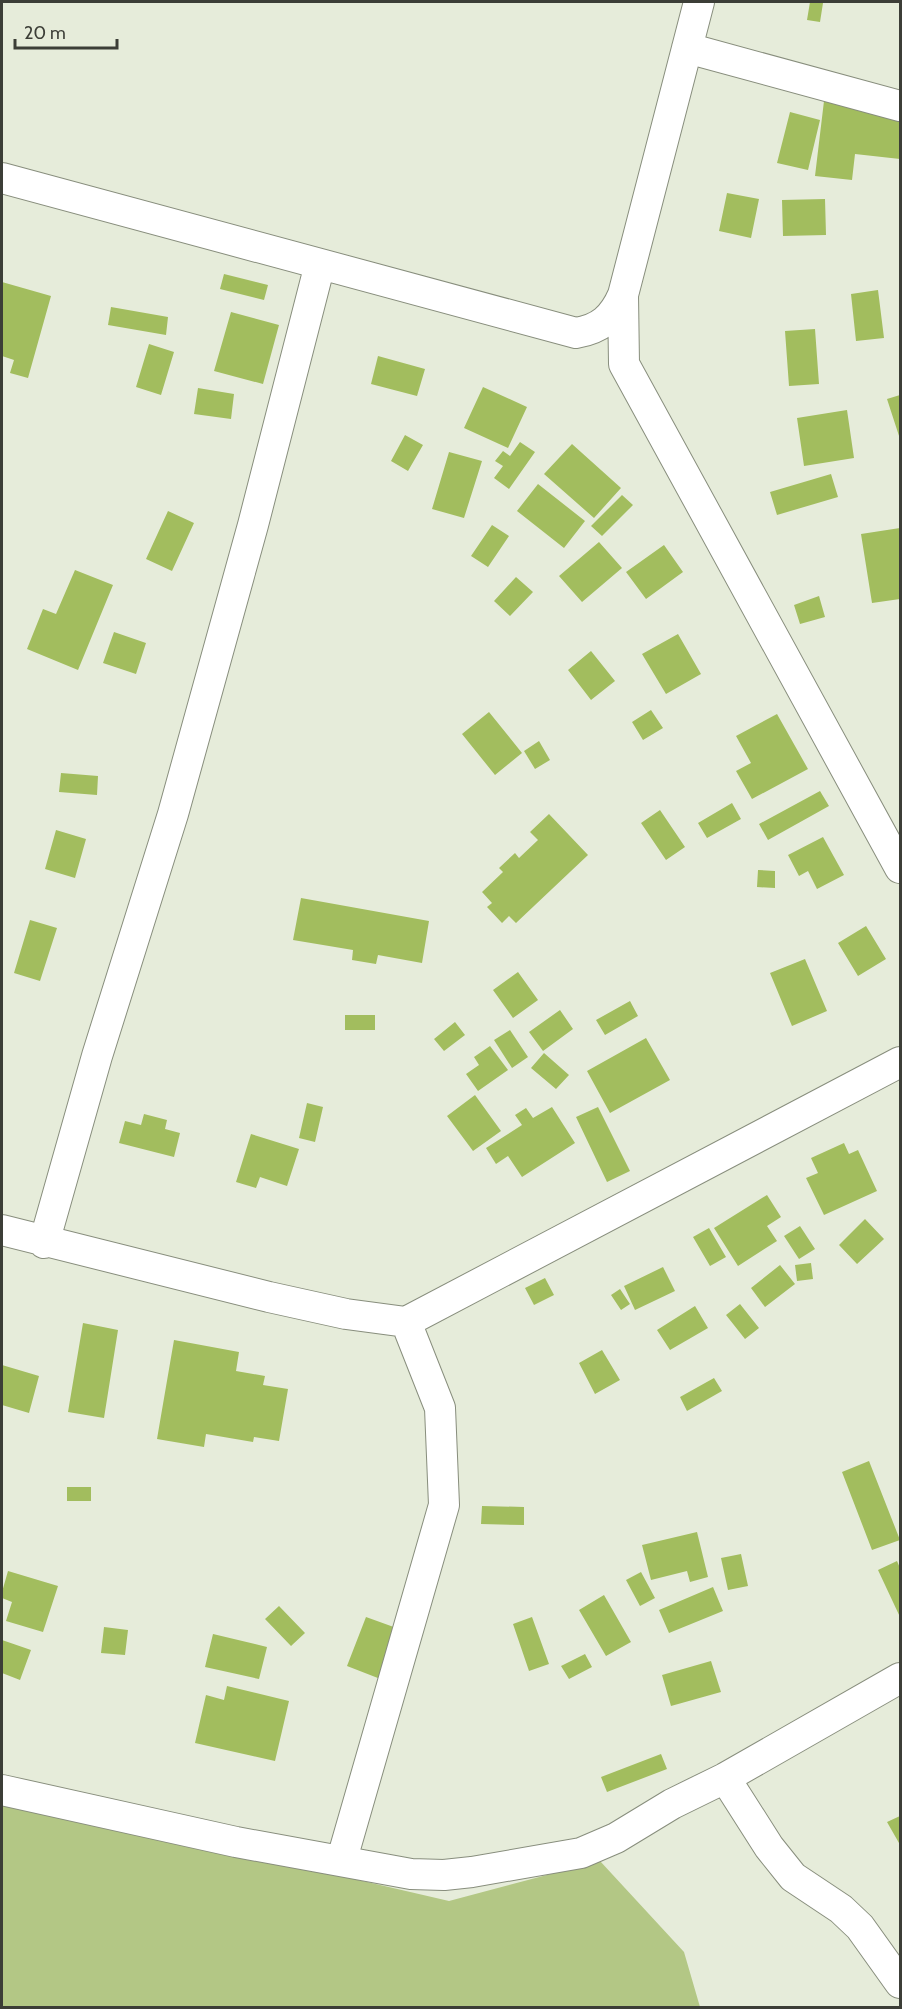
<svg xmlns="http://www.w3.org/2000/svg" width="902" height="2009" viewBox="0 0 902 2009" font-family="Cabin,sans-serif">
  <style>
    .green { fill: #b3c785 }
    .building { fill: #a2bd5e }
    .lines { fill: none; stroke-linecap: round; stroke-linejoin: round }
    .minor-casing { stroke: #888e7d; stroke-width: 32 }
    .minor { stroke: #fff; stroke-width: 30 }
  </style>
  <rect width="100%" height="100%" fill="#e6ecda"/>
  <path class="green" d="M2,1797L449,1901L600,1861L684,1952L700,2007L2,2008Z"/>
  <path class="building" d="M810,2L823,3L820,22L807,20Z
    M824,101L900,109V159L855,154L852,180L815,176Z
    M790,112L820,120L808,170L777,163Z
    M727,193L759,199L751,238L719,231Z
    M825,199L826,235L783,236L782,200Z
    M224,274L268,285L264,300L220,289Z
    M2,282L51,296L28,378L10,373L14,360L2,356Z
    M878,290L884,338L856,341L851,294Z
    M111,307L168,317L166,335L108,325Z
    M231,312L279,325L263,384L214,371Z
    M815,329L819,384L789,386L785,331Z
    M149,344L174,352L161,395L136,387Z
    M378,356L425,369L417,396L371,384Z
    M483,387L527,407L508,448L464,428Z
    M198,388L234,394L231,419L194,414Z
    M900,395V439L887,399Z
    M847,410L854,458L804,466L797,418Z
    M405,435L423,445L408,471L391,461Z
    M520,442L535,452L509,489L494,478L503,466L495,461L503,451L510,456Z
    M572,444L621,488L594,518L544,474Z
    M449,452L482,461L464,518L432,509Z
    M831,474L838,497L777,515L770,492Z
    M538,484L585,521L564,548L517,511Z
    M622,495L633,505L602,536L591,526Z
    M168,511L194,523L172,571L146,559Z
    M492,525L509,536L488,567L471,556Z
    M900,528V599L872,603L861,534Z
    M599,542L622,568L582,602L559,576Z
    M664,545L683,572L646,599L626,572Z
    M75,570L113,585L78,670L27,649L43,609L56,614Z
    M516,577L533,592L510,616L494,601Z
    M819,596L825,617L800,624L794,605Z
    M114,632L146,643L136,674L103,663Z
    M678,634L701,674L666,694L642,654Z
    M591,651L615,681L591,700L568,670Z
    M651,710L663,728L643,740L632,722Z
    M489,712L522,753L495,775L462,734Z
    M777,714L808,769L752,799L736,771L751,763L736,736Z
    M539,741L550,760L535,769L524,751Z
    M61,773L98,776L97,795L59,792Z
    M820,791L829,806L768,840L759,824Z
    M732,803L741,819L707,838L698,823Z
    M660,810L685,847L666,860L641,823Z
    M549,814L588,855L516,923L509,916L502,923L487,907L492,903L482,892L503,872L499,868L515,853L519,858L538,840L530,832Z
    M56,830L86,839L75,878L45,869Z
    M823,837L844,875L817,889L808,871L799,876L788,855Z
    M758,870L775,871V888L757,887Z
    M301,898L429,921L422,963L378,955L376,964L352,960L353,950L293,940Z
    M30,920L57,928L40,981L14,973Z
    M866,926L886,959L858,976L838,943Z
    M805,959L827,1011L792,1026L770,973Z
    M518,972L538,1000L513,1018L493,990Z
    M630,1001L638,1016L605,1035L596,1020Z
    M560,1010L573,1029L543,1051L529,1032Z
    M345,1015H375V1030H345Z
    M455,1022L465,1035L444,1051L434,1039Z
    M510,1030L528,1057L512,1068L494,1040Z
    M646,1038L670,1080L610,1113L587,1071Z
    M490,1046L508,1070L478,1091L466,1074L479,1065L474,1057Z
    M544,1053L569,1075L556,1089L531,1068Z
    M475,1095L501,1131L473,1151L447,1116Z
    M307,1103L323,1107L315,1142L299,1138Z
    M552,1107L575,1143L522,1177L508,1156L496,1164L486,1148L522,1125L515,1115L526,1108L533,1118Z
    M598,1107L630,1171L607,1182L576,1117Z
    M144,1114L167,1120L165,1129L180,1133L174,1157L119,1143L125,1121L141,1125Z
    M251,1134L299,1149L287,1186L260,1177L256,1188L236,1182Z
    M844,1143L849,1154L858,1150L877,1191L824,1215L806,1178L818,1173L811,1158Z
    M767,1195L781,1217L767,1226L777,1241L738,1266L714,1228Z
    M865,1219L884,1239L857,1264L839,1245Z
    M800,1226L815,1249L799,1259L784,1236Z
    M709,1228L726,1257L710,1266L693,1237Z
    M811,1263L813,1279L797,1281L795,1265Z
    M780,1265L795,1284L765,1307L751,1288Z
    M663,1267L675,1291L635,1310L624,1286Z
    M545,1278L554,1295L534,1305L525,1288Z
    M620,1289L630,1304L621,1310L611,1295Z
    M740,1304L759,1328L745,1339L726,1315Z
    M695,1306L708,1328L670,1350L657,1330Z
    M83,1323L118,1330L104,1418L68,1412Z
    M174,1340L239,1352L236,1371L265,1376L263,1385L288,1389L279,1441L254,1437L253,1442L206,1434L204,1447L157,1439Z
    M602,1350L620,1380L595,1394L579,1363Z
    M2,1365L39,1376L29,1413L2,1405Z
    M714,1378L722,1391L687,1411L680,1397Z
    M869,1461L900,1540L872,1550L842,1472Z
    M67,1487H91V1501H67Z
    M482,1506L524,1507V1525L481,1524Z
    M697,1532L708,1577L690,1582L687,1571L651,1580L642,1545Z
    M741,1554L748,1586L728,1590L721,1558Z
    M897,1561L900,1568V1617L878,1570Z
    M8,1571L58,1586L43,1632L6,1621L12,1602L2,1598V1592Z
    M641,1572L655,1598L640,1606L626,1580Z
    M713,1587L723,1611L669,1633L659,1610Z
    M604,1595L631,1642L606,1656L579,1610Z
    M279,1606L305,1633L291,1646L265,1619Z
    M366,1617L402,1630L383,1680L347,1666Z
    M532,1617L549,1664L529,1671L513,1624Z
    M104,1627L128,1630L125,1655L101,1653Z
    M213,1634L267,1647L259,1679L205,1667Z
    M2,1640L31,1650L20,1680L2,1673Z
    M585,1654L592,1667L569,1679L561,1666Z
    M711,1661L721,1692L671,1706L662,1675Z
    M227,1686L289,1701L275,1761L195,1743L206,1695L224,1700Z
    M661,1754L667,1769L607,1792L601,1777Z
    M900,1816V1842L899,1843L887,1822Z"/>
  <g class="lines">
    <defs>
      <path id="minor" d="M687,48L900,106
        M2,178L576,333C600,329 613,318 623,295L699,2
        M623,295L624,364L900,868
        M2,1230L269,1297L346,1314L406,1322L900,1062
        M44,1243L97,1056L173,814L253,525L320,264
        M725,1778L769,1847L793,1877L841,1909L860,1927L900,1983
        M2,1790L236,1842L411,1874L444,1875L472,1872L581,1853L616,1838L672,1804L725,1778L900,1678
        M342,1859L444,1505L440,1408L406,1322"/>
    </defs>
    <use href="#minor" class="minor-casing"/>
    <use href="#minor" class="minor"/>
  </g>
  <rect width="902" height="2009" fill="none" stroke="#3c3e37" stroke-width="6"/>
  <path d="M15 39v9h102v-9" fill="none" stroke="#3c3e37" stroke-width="3"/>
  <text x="24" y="39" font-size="18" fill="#3c3e37" stroke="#e6ecda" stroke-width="4.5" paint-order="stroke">20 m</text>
</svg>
